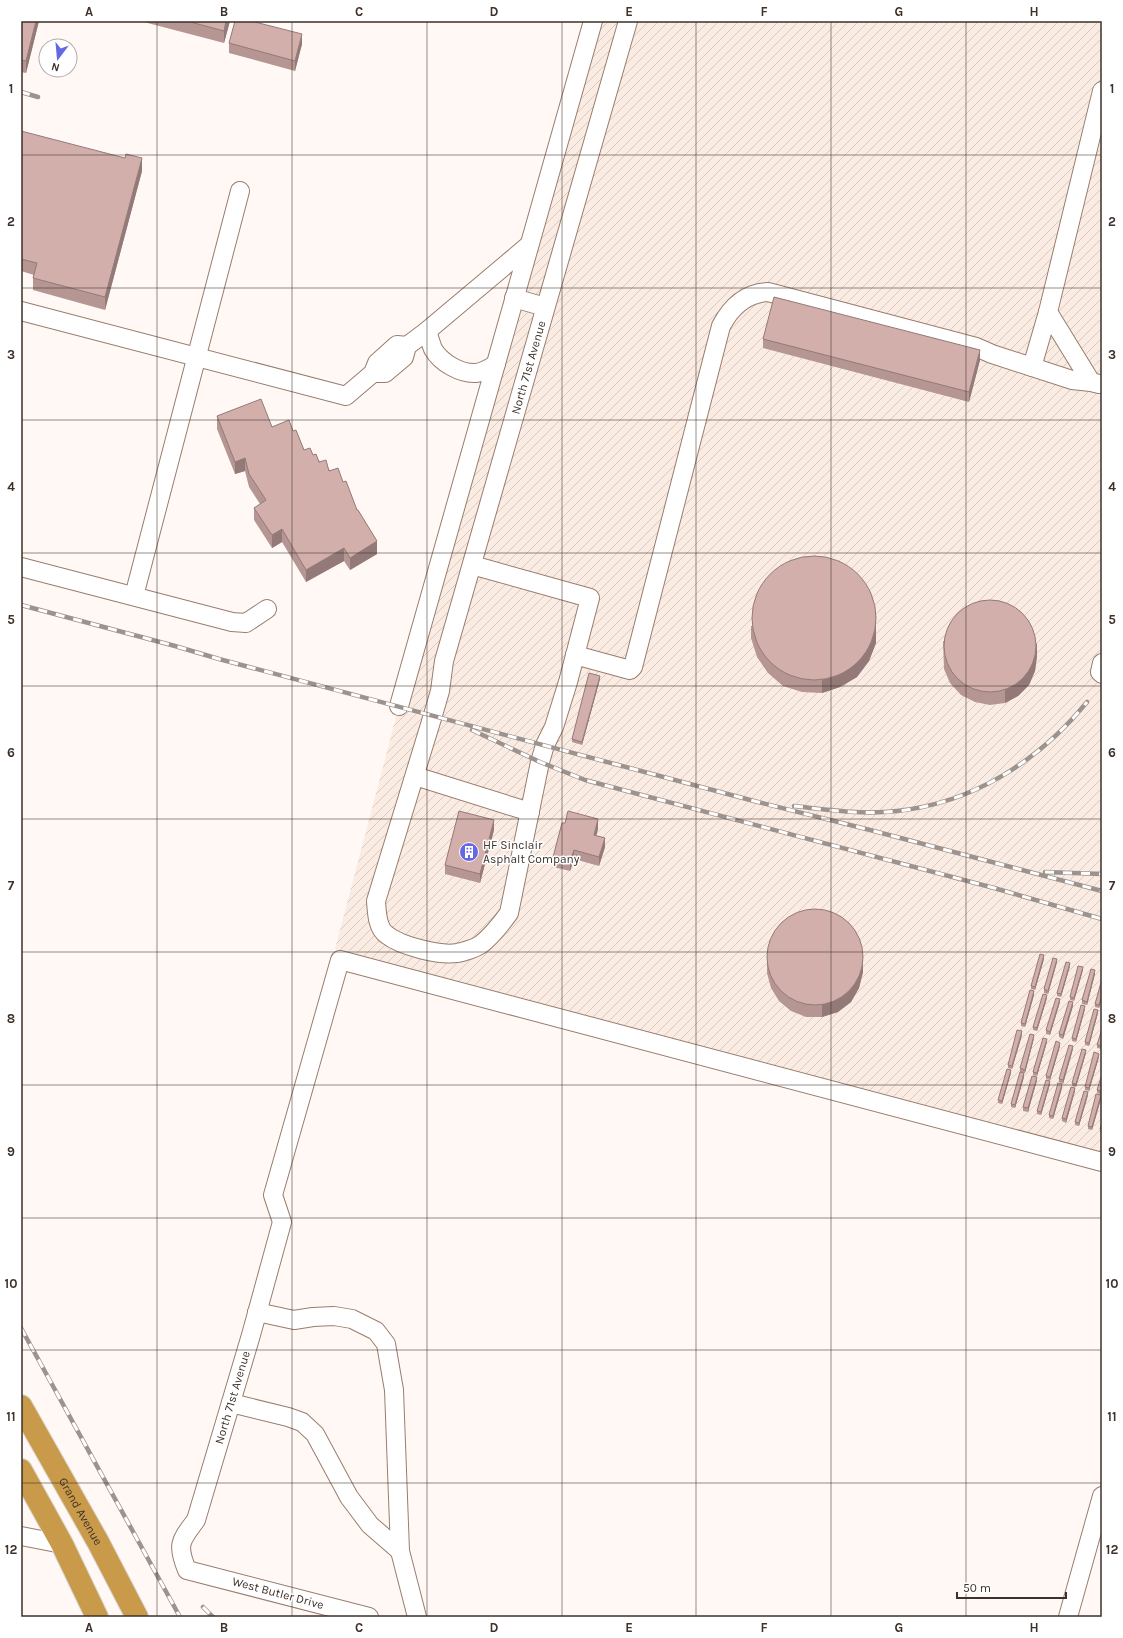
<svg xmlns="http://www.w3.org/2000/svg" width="1123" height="1638" viewBox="0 0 1123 1638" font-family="Karla,sans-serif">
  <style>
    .industrial { fill: url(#industrial-furrows) }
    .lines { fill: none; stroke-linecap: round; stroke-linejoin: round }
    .minor-casing { stroke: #997d6d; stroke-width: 20 }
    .highway-casing { stroke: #d8d6d4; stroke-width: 24 }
    .minor { stroke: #fff; stroke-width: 18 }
    .highway { stroke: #c89a49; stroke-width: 22 }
    .rail-casing { stroke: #9d938e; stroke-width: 4.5 }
    .rail { stroke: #fff; stroke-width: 3; stroke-dasharray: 9; stroke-linecap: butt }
    .wall { fill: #b59693 }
    .shaded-wall { fill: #937a78 }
    .building { fill: #d2afab; stroke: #937a78 }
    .grid { fill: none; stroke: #3d312a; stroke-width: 1; stroke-opacity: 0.55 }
    .labels { text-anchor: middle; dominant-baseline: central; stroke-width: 3; stroke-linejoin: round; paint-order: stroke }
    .street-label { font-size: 12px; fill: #3d312a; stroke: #fff }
    .poi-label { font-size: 12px; fill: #3d312a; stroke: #fff; text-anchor: start }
    .neatline { fill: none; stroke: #3d312a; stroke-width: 1.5 }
    .grid-label { font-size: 13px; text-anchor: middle; font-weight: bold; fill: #3d312a }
  </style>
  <defs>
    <pattern id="industrial-furrows" width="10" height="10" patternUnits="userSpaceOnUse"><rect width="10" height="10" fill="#fbece3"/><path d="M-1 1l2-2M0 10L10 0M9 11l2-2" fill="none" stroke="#d8cbc3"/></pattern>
  </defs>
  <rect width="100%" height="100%" fill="#fff8f5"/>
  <path class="industrial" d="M593,21H1102V1156L335,949L399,706Z"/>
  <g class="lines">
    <defs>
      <g id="minor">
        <path d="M514,298L545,307"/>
        <path d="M21,311L346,396L373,373L377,363L397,345L407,346"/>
        <path d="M427,331C429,337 431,344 433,349C441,363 461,374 476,373C484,372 490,368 496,364"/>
        <path d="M1032,367L1048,312"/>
        <path d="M373,373H385L404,357L407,346L427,331L528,246"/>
        <path d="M1099,384L1091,382L1048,312L1102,91"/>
        <path id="s1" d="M472,565L590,598L568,682L554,727L545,745L540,762L509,913C501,924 491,937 480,945C475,948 464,952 457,953C440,956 401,946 387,935C377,928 377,913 376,901L433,715L440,691L444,661L628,21"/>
        <path d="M21,567L232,622L246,623L267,609"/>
        <path d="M134,596L240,191"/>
        <path d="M575,655L630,670L633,667L721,326C731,307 745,293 768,292L976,347L992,354L1072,380L1091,382"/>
        <path d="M1102,663L1100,672L1102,674"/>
        <path d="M399,706L593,21"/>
        <path d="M415,776L530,812"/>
        <path d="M257,1312L294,1320L313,1317L334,1316L352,1319L376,1331L386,1344L394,1390L400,1551L417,1617"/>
        <path d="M231,1403L288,1417L302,1422L315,1434L349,1497L370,1525L400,1551"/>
        <path d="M21,1536L62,1544"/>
        <path id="s2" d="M369,1617L187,1570C176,1544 181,1540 196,1520L251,1335L282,1222L273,1195L340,960L1102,1162"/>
        <path d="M1068,1617L1102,1496"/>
      </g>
      <g id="highway">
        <path id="s3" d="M21,1406L98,1542L137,1617"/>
        <path d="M21,1470L62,1544L97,1617"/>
      </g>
    </defs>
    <use href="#minor" class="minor-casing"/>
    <use href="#highway" class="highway-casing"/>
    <use href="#minor" class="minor"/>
    <use href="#highway" class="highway"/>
    <defs>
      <path id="rail" d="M21,92L38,97
        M21,605L175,646L219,659L754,801L870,830L1102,891
        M472,730L540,762L585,780L994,888L1102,919
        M794,806C828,810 863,815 897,811C973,803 1039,761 1087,702
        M1045,872L1102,874
        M21,1328L180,1617
        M203,1607L213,1617"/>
    </defs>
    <use href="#rail" class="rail-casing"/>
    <use href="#rail" class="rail"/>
  </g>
  <path class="wall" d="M21,21H39L26,73L21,72Z
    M140,21H230L224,43Z
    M229,43L302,44L295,71L229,53Z
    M21,131L142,171L105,310L33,290V278L34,275L21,271Z
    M763,339L980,360L969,402L763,348Z
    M217,416L293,431L304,450L313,455L343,482L377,554L350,570L344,561L306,582L282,542L272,548L254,520V508L260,504L249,487L245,471L235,474L217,429Z
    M876,624V643L869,661L857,677L840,687L822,693L802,692L783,686L768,673L757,657L751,638V626Z
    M943,641L1037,656L1035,671L1029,685L1018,696L1005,703L990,705L975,702L961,695L950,683L944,669Z
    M600,679L582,745L572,742V739Z
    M598,829L596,835L605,847L599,866L574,859L570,871L553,867V857Z
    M494,830L480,883L445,874V865Z
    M1044,959L1035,990L1031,989V986Z
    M767,961L863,972L859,988L851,1002L838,1012L822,1017H806L791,1011L779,1001L771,988L767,973Z
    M1057,962L1048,994L1044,993V989Z
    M1070,966L1061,997L1057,996V993Z
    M1083,970L1074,1001L1070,1000V997Z
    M1095,974L1087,1005L1082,1004V1000Z
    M1102,979V998L1099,1008L1095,1007V1004Z
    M1034,995L1025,1027L1021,1026V1023Z
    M1047,998L1037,1031L1033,1030V1027Z
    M1060,1002L1050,1035L1046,1034V1030Z
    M1073,1006L1063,1039L1059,1037V1034Z
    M1085,1009L1076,1042L1072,1041V1038Z
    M1098,1013L1089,1046L1085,1045V1042Z
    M1102,1029V1049L1097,1048V1045Z
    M1022,1035L1012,1069L1008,1068V1065Z
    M1034,1038L1025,1073L1020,1072V1068Z
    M1047,1042L1037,1076L1033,1075V1072Z
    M1060,1046L1050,1080L1046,1079V1076Z
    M1073,1049L1063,1084L1059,1082V1079Z
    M1086,1053L1076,1087L1072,1086V1083Z
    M1099,1057L1089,1091L1085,1090V1087Z
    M1011,1073L1002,1104L998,1103V1100Z
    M1102,1074V1095L1097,1093V1090Z
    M1024,1077L1015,1108L1011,1107V1104Z
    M1037,1080L1028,1112L1023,1111V1107Z
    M1050,1084L1041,1115L1037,1114V1111Z
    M1062,1088L1053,1119L1049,1118V1115Z
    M1075,1091L1066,1123L1062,1121V1118Z
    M1088,1095L1079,1126L1075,1125V1122Z
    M1101,1099L1092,1130L1088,1129V1126Z
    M1102,1122V1133L1100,1132V1129Z"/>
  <path class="shaded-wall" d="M36,21H39L26,73V61Z
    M226,21H230L224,43V31Z
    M302,34V44L295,71V61Z
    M142,158V171L105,310V297Z
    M980,350V360L969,402V392Z
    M245,458V471L235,474V462Z
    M282,529V542L272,548V535Z
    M377,541V554L350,570V558Z
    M344,548V561L306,582V570Z
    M876,611V643L869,661L857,677L840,687L822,693V680Z
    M1037,643V656L1035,671L1029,685L1018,696L1005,703V690Z
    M600,676V679L582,745V742Z
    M598,819V829L594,844V835Z
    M494,820V830L480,883V874Z
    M605,838V847L599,866V857Z
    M574,850V859L570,871V862Z
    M1044,955V959L1035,990V987Z
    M1057,959V962L1048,994V991Z
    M863,960V972L859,988L851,1002L838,1012L822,1017V1005Z
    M1070,963V966L1061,997V994Z
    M1083,967V970L1074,1001V998Z
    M1095,970V974L1087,1005V1002Z
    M1034,991V995L1025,1027V1024Z
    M1047,995V998L1037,1031V1028Z
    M1102,995V998L1099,1008V1005Z
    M1060,999V1002L1050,1035V1032Z
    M1073,1002V1006L1063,1039V1035Z
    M1085,1006V1009L1076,1042V1039Z
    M1098,1010V1013L1089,1046V1043Z
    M1022,1031V1035L1012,1069V1066Z
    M1034,1035V1038L1025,1073V1070Z
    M1047,1039V1042L1037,1076V1073Z
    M1060,1043V1046L1050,1080V1077Z
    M1073,1046V1049L1063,1084V1080Z
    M1086,1050V1053L1076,1087V1084Z
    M1099,1054V1057L1089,1091V1088Z
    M1011,1070V1073L1002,1104V1101Z
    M1024,1073V1077L1015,1108V1105Z
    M1037,1077V1080L1028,1112V1108Z
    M1050,1081V1084L1041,1115V1112Z
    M1062,1084V1088L1053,1119V1116Z
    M1075,1088V1091L1066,1123V1119Z
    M1088,1092V1095L1079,1126V1123Z
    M1101,1095V1099L1092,1130V1127Z"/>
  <path class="building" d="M21,21H36L26,61L21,60Z
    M187,21H226L224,31Z
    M235,21H251L302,34L295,61L229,43Z
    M21,131L125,158L126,154L142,158L105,297L33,278L37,263L21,259Z
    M774,297L980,350L969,392L763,339Z
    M261,399L272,427L289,420L293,431L296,430L304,450L310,448L313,455L316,454L319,462L326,460L329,471L338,468L343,482L346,481L357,510H358L377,541L350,558L344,548L306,570L282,529L272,535L254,508L266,500L249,474L245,458L235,462L217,416Z
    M752 618a62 62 0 1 1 124 0a62 62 0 1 1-124 0Z
    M944 646a46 46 0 1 1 92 0a46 46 0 1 1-92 0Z
    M589,673L600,676L582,742L572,739Z
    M459,811L494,820L480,874L445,865Z
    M568,811L598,819L594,835L605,838L599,857L574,850L570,862L553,857L562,823H565Z
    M767 957a48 48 0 1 1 96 0a48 48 0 1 1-96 0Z
    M1040,954L1044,955L1035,987L1031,986Z
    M1053,958L1057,959L1048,991L1044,989Z
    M1066,962L1070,963L1061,994L1057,993Z
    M1078,966L1083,967L1074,998L1070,997Z
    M1091,969L1095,970L1087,1002L1082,1000Z
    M1102,979V995L1099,1005L1095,1004Z
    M1030,990L1034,991L1025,1024L1021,1023Z
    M1043,994L1047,995L1037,1028L1033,1027Z
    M1056,998L1060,999L1050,1032L1046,1030Z
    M1069,1001L1073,1002L1063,1035L1059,1034Z
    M1081,1005L1085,1006L1076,1039L1072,1038Z
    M1094,1009L1098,1010L1089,1043L1085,1042Z
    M1102,1029V1046L1097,1045Z
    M1017,1030L1022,1031L1012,1066L1008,1065Z
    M1030,1034L1034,1035L1025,1070L1020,1068Z
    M1043,1038L1047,1039L1037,1073L1033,1072Z
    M1056,1041L1060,1043L1050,1077L1046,1076Z
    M1069,1045L1073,1046L1063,1080L1059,1079Z
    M1082,1049L1086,1050L1076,1084L1072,1083Z
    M1094,1052L1099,1054L1089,1088L1085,1087Z
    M1007,1069L1011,1070L1002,1101L998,1100Z
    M1020,1072L1024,1073L1015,1105L1011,1104Z
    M1102,1074V1091L1097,1090Z
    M1032,1076L1037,1077L1028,1108L1023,1107Z
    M1046,1080L1050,1081L1041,1112L1037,1111Z
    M1058,1083L1062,1084L1053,1116L1049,1115Z
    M1071,1087L1075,1088L1066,1119L1062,1118Z
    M1084,1091L1088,1092L1079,1123L1075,1122Z
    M1096,1094L1101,1095L1092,1127L1088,1126Z
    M1102,1122V1130L1100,1129Z"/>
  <path class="grid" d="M157,21V1617M292,21V1617M427,21V1617M562,21V1617M696,21V1617M831,21V1617M966,21V1617M21,155H1102M21,288H1102M21,420H1102M21,553H1102M21,686H1102M21,819H1102M21,952H1102M21,1085H1102M21,1218H1102M21,1350H1102M21,1483H1102"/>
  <defs>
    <symbol id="building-disc" viewBox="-11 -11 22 22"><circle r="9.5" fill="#6468e1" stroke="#fff"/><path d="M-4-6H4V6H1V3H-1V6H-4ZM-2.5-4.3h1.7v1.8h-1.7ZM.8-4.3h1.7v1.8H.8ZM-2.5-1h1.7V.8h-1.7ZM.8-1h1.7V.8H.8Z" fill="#fff"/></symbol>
  </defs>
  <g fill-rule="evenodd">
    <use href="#building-disc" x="458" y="841" width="22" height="22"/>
  </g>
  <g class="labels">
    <g class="street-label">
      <text stroke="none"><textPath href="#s1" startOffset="1182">North 71st Avenue</textPath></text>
      <text stroke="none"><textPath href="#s2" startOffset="371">North 71st Avenue</textPath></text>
      <text stroke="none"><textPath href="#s3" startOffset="121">Grand Avenue</textPath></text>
      <text transform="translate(278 1593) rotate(15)">West Butler Drive</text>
    </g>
    <g class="poi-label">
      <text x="483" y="845">HF Sinclair<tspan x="483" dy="14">Asphalt Company</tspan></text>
    </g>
  </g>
  <rect width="1123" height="1638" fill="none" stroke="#ffffff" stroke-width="44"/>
  <g transform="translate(58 58) rotate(196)"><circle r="19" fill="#ffffff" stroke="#b1adaa"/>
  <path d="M0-3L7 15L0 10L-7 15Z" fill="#6468e1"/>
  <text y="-6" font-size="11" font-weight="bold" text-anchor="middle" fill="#3d312a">N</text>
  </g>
  <path d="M957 1592v6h109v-6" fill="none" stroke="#3d312a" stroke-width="2"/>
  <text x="963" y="1592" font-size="12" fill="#3d312a" stroke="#ffffff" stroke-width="3" paint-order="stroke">50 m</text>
  <rect x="22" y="22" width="1079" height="1594" class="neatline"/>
  <g class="grid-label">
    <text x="89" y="16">A</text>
    <text x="224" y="16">B</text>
    <text x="359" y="16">C</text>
    <text x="494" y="16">D</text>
    <text x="629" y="16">E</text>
    <text x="764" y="16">F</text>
    <text x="899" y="16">G</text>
    <text x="1034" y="16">H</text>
    <text x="11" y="93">1</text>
    <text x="1112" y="93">1</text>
    <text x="11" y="226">2</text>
    <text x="1112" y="226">2</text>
    <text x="11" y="359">3</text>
    <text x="1112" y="359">3</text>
    <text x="11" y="491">4</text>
    <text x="1112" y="491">4</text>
    <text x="11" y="624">5</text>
    <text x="1112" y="624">5</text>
    <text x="11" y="757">6</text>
    <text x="1112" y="757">6</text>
    <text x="11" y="890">7</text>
    <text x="1112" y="890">7</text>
    <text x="11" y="1023">8</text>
    <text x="1112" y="1023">8</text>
    <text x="11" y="1156">9</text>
    <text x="1112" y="1156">9</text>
    <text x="11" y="1288">10</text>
    <text x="1112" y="1288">10</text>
    <text x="11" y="1421">11</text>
    <text x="1112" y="1421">11</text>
    <text x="11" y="1554">12</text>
    <text x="1112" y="1554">12</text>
    <text x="89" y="1632">A</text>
    <text x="224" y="1632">B</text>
    <text x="359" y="1632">C</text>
    <text x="494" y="1632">D</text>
    <text x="629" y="1632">E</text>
    <text x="764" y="1632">F</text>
    <text x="899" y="1632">G</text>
    <text x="1034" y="1632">H</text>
  </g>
</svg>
